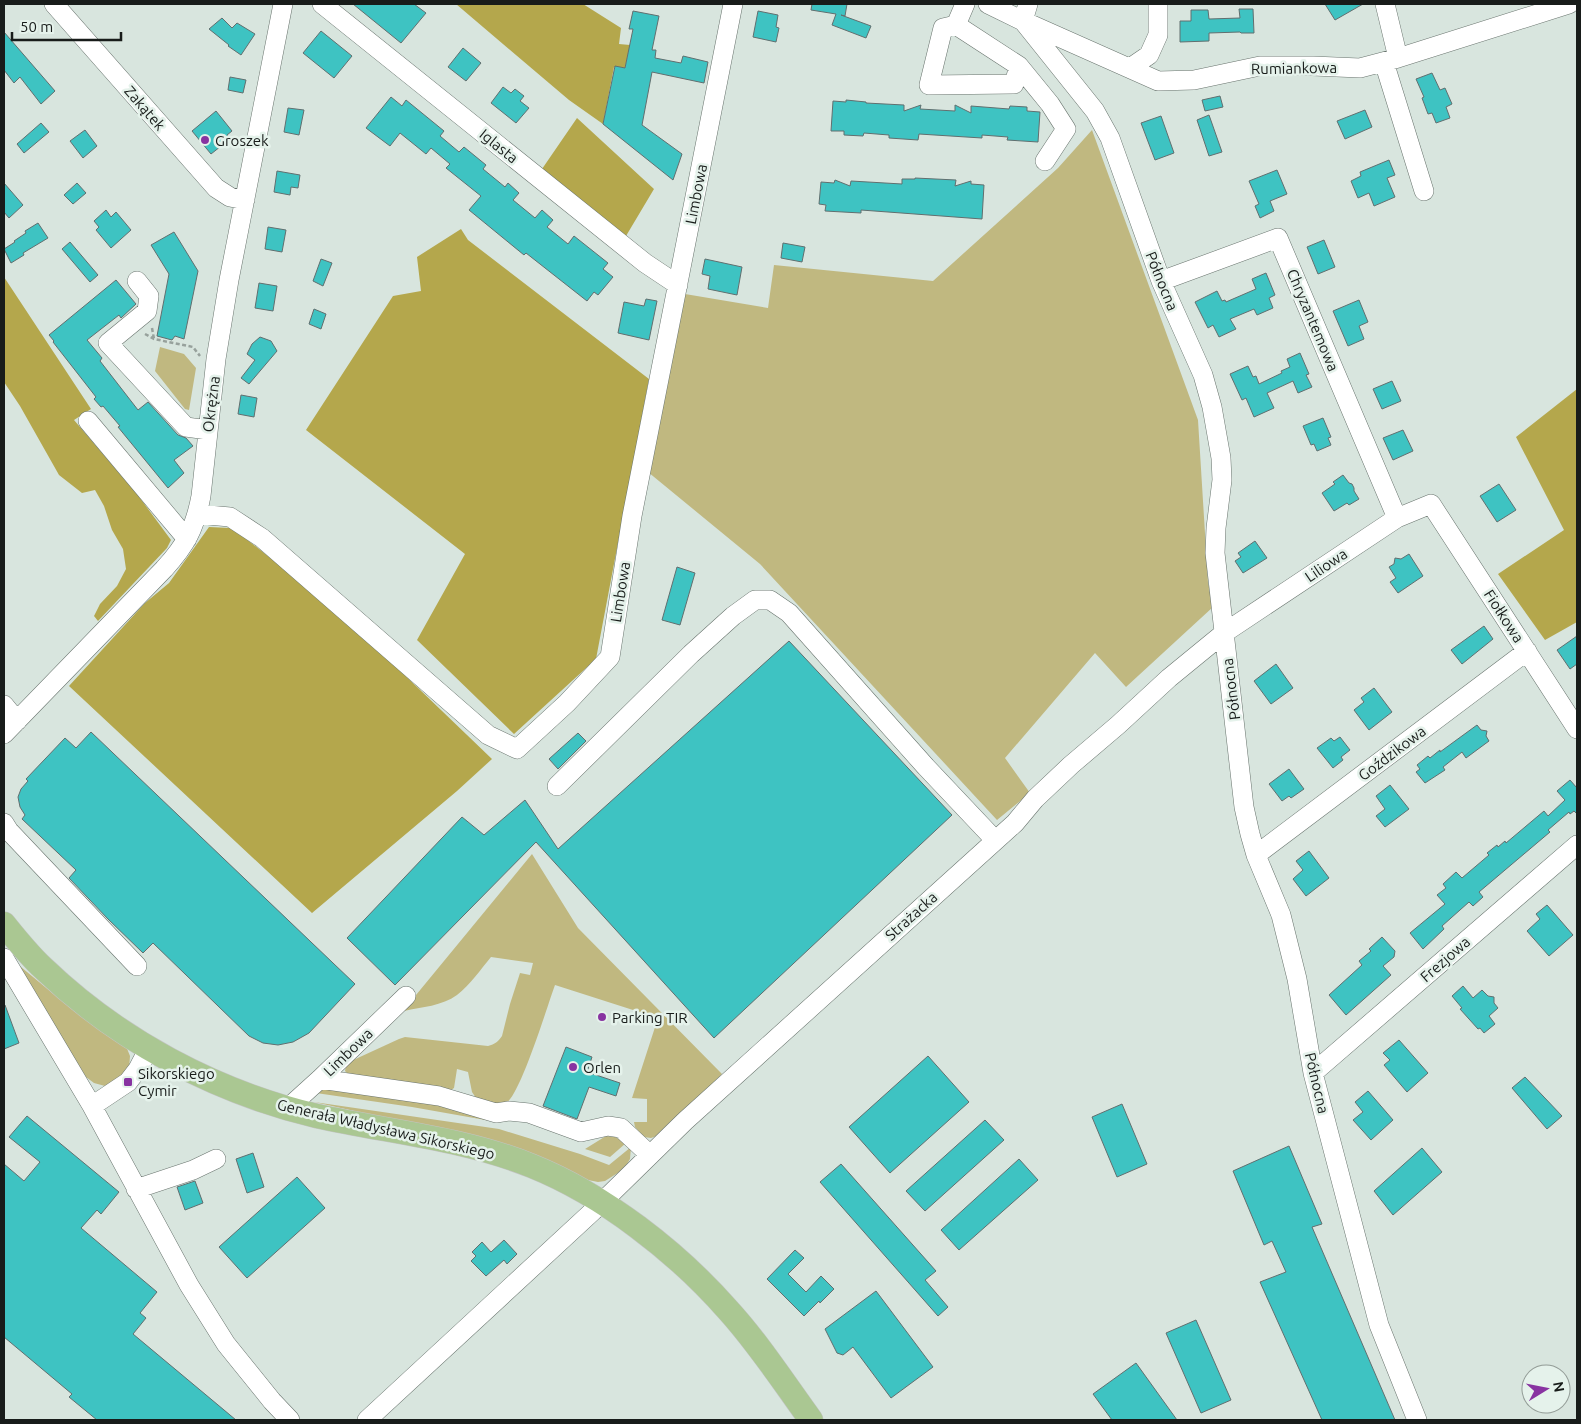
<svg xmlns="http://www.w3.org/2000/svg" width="1581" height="1424" viewBox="0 0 1581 1424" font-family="Ubuntu,sans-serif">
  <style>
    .green { fill: #c0b880 }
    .forest { fill: #b4a74c }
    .building { fill: #3ec3c2; stroke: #616f6f }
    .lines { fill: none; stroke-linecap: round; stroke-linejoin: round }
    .minor-casing { stroke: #69746e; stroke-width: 20 }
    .major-casing { stroke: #c3c4c3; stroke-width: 25 }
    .path { stroke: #97a19c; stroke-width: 2.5; stroke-dasharray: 4 2.5; stroke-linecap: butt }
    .minor { stroke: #fff; stroke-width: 19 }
    .major { stroke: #aac792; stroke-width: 24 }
    .poi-dot { fill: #8833a1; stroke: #e5f2eb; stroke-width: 2 }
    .labels { text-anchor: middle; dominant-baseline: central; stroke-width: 5; stroke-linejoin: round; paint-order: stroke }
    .street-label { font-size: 15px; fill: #181c1a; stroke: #e5f2eb }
    .poi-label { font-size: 15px; fill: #181c1a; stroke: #e5f2eb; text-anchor: start }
  </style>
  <rect width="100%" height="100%" fill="#d8e5de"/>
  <path class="green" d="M1092,130L1198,420L1208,582L1213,607L1126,687L1095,653L1005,758L1030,793L997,820L760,564L648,472L685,294L768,308L774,265L933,281L1058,168Z
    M160,347L184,354L196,368L189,410L185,409L155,371Z
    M532,854L578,928L722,1074L662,1134L651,1138L644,1137L635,1127L634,1122H647V1099L632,1098L658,1018L555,985C548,1004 520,1096 506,1103C498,1107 485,1101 476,1098L472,1092L468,1072L457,1069L454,1088L451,1090L348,1074L345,1071L346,1065L349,1062L399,1039L405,1037L488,1046C495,1044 498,1042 502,1036L510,1004L520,973L530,975L533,963L491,957C481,969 470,985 457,995C442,1006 422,1007 404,1011L403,1008L416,995Z
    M15,962L74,1011L126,1046L130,1056L129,1069L114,1084L105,1086L94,1083L86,1077Z
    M324,1088L439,1104L491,1121L412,1107L316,1093Z
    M314,1102L499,1129L580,1154L609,1165L631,1147L630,1159L624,1169L605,1181L598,1182L588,1180L534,1158L479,1139Z
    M606,1136L615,1137L626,1143L610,1157L585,1149Z"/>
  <path class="forest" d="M456,4H583L621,28L619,44L630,45L625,68L614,67L603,124L569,100Z
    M577,118L654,189L626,236L542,169Z
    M461,229L468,240L649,379L596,659L514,734L417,640L465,554L306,430L393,296L421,291L417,257Z
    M4,277L91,409L74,420L137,494L171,540L167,548L98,621L94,616L100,604L117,586L126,569L123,549L112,530L104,506L95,490L82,493L59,475L20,406L4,382Z
    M1577,389V622L1545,640L1498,574L1564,530L1516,437Z
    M209,527L230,528L240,534L341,614L492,759L457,791L312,913L69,686L145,603L169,583Z"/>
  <path class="building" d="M353,4H414L426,13L401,43Z
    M812,4H847L845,16L841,15L871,26L866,38L832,25L836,14L811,10Z
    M1325,4H1363L1335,20Z
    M1239,9H1253L1254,33H1241L1240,32L1209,33V41L1180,42V21H1191V10H1208L1209,19L1240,18Z
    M633,11L659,16L652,50H656L655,58L681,63L683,56L708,62L704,83L652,72L642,125L682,154L673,180L603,124L615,66L625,68L633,29H629Z
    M758,11L778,15L776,27L779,28L776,42L753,37Z
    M222,18L232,28L237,23L255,34L241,55L228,46L229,45L209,29Z
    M321,31L352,56L334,78L303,53Z
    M4,32L55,91L41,104L20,77L14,83L4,70Z
    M463,48L481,63L466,81L448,67Z
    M1432,73L1440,90L1445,88L1452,104L1446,107L1450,118L1436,123L1432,113L1428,114L1422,98L1424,97L1416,79Z
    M230,77L246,80L243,93L228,90Z
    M503,87L511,93L515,89L524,96L520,101L529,108L516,123L491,103Z
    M1220,96L1223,107L1205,111L1202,100Z
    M391,97L402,106L406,100L444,131L440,136L459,152L464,147L486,165L483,169L505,187L508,183L519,193L513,200L535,218L542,210L553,220L547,227L568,244L574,236L608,263L603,269L613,277L598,295L594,292L587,301L526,253L524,255L469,210L481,196L446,168L450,164L431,148L426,154L400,133L390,146L366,128Z
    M846,100L866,102V103L904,105V111L921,105L920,109L955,111V105L971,113V106L1009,109L1010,106L1027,107V111L1040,112L1038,142L1007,140L1008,137L982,135V138L919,134L918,140L889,138V135L864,133L863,136L844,135V131H831L833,101L846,102Z
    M288,108L304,110L299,135L284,132Z
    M1365,110L1372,127L1345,139L1337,121Z
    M216,111L232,131L227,135L230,139L211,154L192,131Z
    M1209,115L1222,152L1209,156L1197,120Z
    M1161,116L1174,153L1155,160L1141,123Z
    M41,123L49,132L24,153L17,144Z
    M85,130L97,146L83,158L70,141Z
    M1389,160L1395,175L1387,178L1395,197L1374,206L1369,193L1358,198L1351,181L1361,176L1360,172Z
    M1277,170L1287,194L1270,201L1274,211L1260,218L1255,206L1259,204L1249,181Z
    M277,171L300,175L298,188L291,187L290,195L274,192Z
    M915,178L956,180L955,186L971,181V184L984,185L982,219L861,210V213L825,211L826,205L819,204L821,182L834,183L835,180L850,186L851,181L902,184V179H915Z
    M4,183L23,205L9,218L4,212Z
    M77,183L86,193L73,204L64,195Z
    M106,210L111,217L116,212L131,230L111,248L96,230L99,227L94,221Z
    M38,223L48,238L23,253L24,255L11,263L4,249L15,242L14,241L26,233L25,231Z
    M268,227L286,230L282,252L265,249Z
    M174,232L198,271L184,339L175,336L172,340L157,336L169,274L151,245Z
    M1324,240L1335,267L1318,274L1307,247Z
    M70,242L98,275L90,282L62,249Z
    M783,243L805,247L802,262L781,258Z
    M321,259L332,263L323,286L313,281Z
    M705,259L742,267L737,295L708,289L710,276L702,274Z
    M1266,273L1275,295L1269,298L1273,308L1257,315L1254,309L1230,319L1236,329L1219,337L1213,325L1208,328L1195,302L1217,291L1222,301L1225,300L1226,302L1256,289L1252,279Z
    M116,280L136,304L121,318L119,315L87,340L102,358L100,361L138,410L148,402L178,435L186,438L193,446L174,460L184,473L168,488L118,427L120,426L103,406L101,407L94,399L96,397L53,342L54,341L49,335Z
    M259,283L277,286L273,311L255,308Z
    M646,299L657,301L649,340L618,333L624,302L644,306Z
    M1359,300L1368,322L1359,326L1364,339L1348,346L1333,311Z
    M314,309L326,314L321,329L309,324Z
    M260,337L271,341L277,351L249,384L241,378L255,360L247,354L252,344Z
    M1300,353L1309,374L1306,375L1312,387L1298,393L1293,381L1267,393L1274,408L1254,417L1246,398L1242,400L1230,374L1248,366L1253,377L1256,376L1259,384L1282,373L1281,371L1290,367L1287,359Z
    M1392,381L1401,401L1382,409L1373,389Z
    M241,395L257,398L254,417L238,414Z
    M1323,418L1331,437L1328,438L1331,445L1317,451L1314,444L1311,445L1303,426Z
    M1403,430L1413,451L1393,460L1383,438Z
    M1343,475L1349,483L1352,484L1354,488V491L1359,499L1349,505L1347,503L1334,511L1322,493L1335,484L1333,482Z
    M1499,484L1516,510L1497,522L1480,496Z
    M1255,541L1267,558L1243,573L1235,561L1241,557L1238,553Z
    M1409,554L1423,576L1398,593L1390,582L1396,578L1389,567L1394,564L1395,558L1401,559Z
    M677,567L695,573L680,625L662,620Z
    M1484,626L1493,639L1462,664L1451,650Z
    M1577,636V664L1570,669L1557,650Z
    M789,641L952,815L714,1038L536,842L395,985L347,938L462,817L484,835L525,800L558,849Z
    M1276,664L1293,688L1271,704L1254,681Z
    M1374,688L1392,712L1369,730L1354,710L1364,702L1361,698Z
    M1477,725L1481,730L1487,731L1486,736L1489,741L1466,758L1462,752L1443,767L1445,770L1425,783L1416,772L1420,769L1417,765L1428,756L1430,758L1440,750V752Z
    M91,732L355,984L309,1033L293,1042L278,1045L263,1043L249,1036L153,943L143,953L108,919L69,878L76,870L22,819L25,815L20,807L18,797L21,789L28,781L26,779L65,738L76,748Z
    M578,733L586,741L558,769L549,759Z
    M1340,737L1350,750L1341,757L1343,760L1333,768L1317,748L1331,738L1334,741Z
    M1289,769L1304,789L1291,798L1289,796L1282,801L1269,784Z
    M1570,780L1577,788V814L1574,811L1570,814L1569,812L1548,830L1550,832L1479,892L1483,897L1473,906L1469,902L1442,926L1444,929L1423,949L1410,933L1445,904L1437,895L1446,888L1443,884L1456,872L1462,878L1489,855L1487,853L1497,845L1498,847L1505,841L1506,843L1544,811L1548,816L1565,800L1557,791Z
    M1390,785L1409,809L1385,827L1376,816L1385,809L1376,796Z
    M1309,851L1329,878L1306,896L1293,879L1303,870L1296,861Z
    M1547,905L1573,935L1549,956L1527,931L1540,919L1536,914Z
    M1382,937L1395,951L1394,957L1383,966L1391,975L1346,1015L1329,995L1362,965L1359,961L1371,951L1369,949Z
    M1463,986L1473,998L1482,990L1488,996L1494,997V1003L1498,1008L1489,1016L1495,1024L1484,1033L1480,1028L1478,1029L1460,1009L1462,1008L1452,996Z
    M5,1005L19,1043L4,1049V1006Z
    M1399,1040L1428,1073L1407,1092L1384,1065L1390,1060L1383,1053Z
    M566,1047L592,1057L587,1072L620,1083L616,1096L589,1087L577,1119L543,1106Z
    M928,1056L969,1102L890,1173L849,1127Z
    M1525,1077L1562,1116L1547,1129L1512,1088Z
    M1368,1091L1393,1120L1371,1140L1353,1120L1363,1112L1355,1102Z
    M1122,1104L1147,1164L1117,1177L1092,1117Z
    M27,1116L119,1192L101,1214L97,1210L81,1228L157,1292L140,1313L146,1318L133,1334L236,1420H97L69,1397L72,1394L4,1337V1164L24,1181L40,1162L9,1137Z
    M985,1120L1004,1140L925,1211L906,1191Z
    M1289,1146L1322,1224L1312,1227L1395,1420H1322L1260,1282L1286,1272L1272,1241L1264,1245L1233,1171Z
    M1422,1148L1442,1172L1393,1215L1374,1191Z
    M253,1153L264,1187L247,1193L236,1159Z
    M1019,1159L1038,1180L959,1250L941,1230Z
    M841,1164L936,1271L925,1280L948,1307L938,1316L820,1182Z
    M297,1177L325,1208L247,1278L219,1247Z
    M195,1181L203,1203L185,1210L177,1187Z
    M504,1240L517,1254L507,1264L504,1260L486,1276L471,1261L476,1256L472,1252L482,1242L491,1252Z
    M795,1250L804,1258L788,1274L806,1292L821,1276L834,1289L820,1303L819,1301L804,1316L767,1279Z
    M876,1291L933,1367L891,1398L853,1347L843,1355L837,1353L825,1329Z
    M1196,1320L1231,1400L1201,1413L1166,1333Z
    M1136,1363L1177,1420H1112L1093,1394Z"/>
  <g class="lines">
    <defs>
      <path id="minor" d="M54,4L216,188L230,197L245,200
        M322,4L645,263L678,285
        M965,4L956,25L1019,66L1050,104L1066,129L1045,161
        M988,4L1023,21L1095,111L1110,138L1161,281L1203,375L1212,407L1221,458L1222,480L1216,528L1215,553L1244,807L1250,834L1256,855L1281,915L1297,979L1313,1073L1379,1325L1417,1420
        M1028,4L1023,21L1158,81L1194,80L1260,66H1313L1360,68L1398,58L1569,4
        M1385,4L1398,58
        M956,25L943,28L929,85L1014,84L1019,66
        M1384,62L1424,191
        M1130,68L1149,55L1158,35V4
        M137,281L149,296L147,311L108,343L186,427L208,430
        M1161,281L1278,238L1397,518
        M88,421L187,539
        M197,514L230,517L262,538L488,735L517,749L567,703L610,657L632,516L733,4
        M4,705L17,721
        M4,734L164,569C186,545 195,528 201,496L216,359L229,280L283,4
        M557,786L691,654L733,616L755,600H770L789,613L926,767L995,840
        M4,823L9,831L137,966
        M1256,855L1527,651
        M4,958L92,1106L189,1285L226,1344L272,1401L290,1420
        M1313,1073L1577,845
        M320,1079L439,1096L496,1113L509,1111L529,1113L581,1132L608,1126L621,1128L650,1155
        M92,1106L128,1082L138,1069L149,1048
        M288,1108L320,1079L406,996
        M136,1189L193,1170L216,1159
        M367,1420L593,1211L685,1121L1015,823L1035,799L1071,765L1118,725L1169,678L1224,633L1397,518L1431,504L1577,729"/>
      <path id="major" d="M4,924C16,939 29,955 43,968C118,1040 215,1092 317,1116C389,1132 463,1138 532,1166C604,1195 677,1252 728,1310C759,1344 784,1383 811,1420"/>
    </defs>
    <use href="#minor" class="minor-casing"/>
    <use href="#major" class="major-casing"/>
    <path class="path" d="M152,328L154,339
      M145,334L154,339L193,347L200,356"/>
    <use href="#minor" class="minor"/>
    <use href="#major" class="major"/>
  </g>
  <g class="poi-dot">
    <circle cx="205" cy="140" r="5"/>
    <circle cx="602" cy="1017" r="5"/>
    <circle cx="573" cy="1067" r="5"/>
    <rect x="123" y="1077" width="10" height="10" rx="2.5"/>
  </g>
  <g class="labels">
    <g class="street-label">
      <text transform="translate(1294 68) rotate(-1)">Rumiankowa</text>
      <text transform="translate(145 108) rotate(49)">Zakątek</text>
      <text transform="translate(499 146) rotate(39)">Iglasta</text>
      <text transform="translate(696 194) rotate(-79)">Limbowa</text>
      <text transform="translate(1162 281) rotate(68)">Północna</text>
      <text transform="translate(1313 320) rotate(67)">Chryzantemowa</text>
      <text transform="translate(211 404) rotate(-83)">Okrężna</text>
      <text transform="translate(1326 565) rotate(-34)">Liliowa</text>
      <text transform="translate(620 592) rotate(-81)">Limbowa</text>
      <text transform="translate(1504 616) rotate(57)">Fiołkowa</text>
      <text transform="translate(1231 689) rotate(-97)">Północna</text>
      <text transform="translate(1392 753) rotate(-37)">Goździkowa</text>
      <text transform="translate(911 916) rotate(-42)">Strażacka</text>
      <text transform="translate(1445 959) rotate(-41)">Frezjowa</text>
      <text transform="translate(348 1052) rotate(-44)">Limbowa</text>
      <text transform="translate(1317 1083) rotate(77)">Północna</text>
      <text transform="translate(386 1129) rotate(13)">Generała Władysława Sikorskiego</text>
    </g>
    <g class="poi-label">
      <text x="215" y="140">Groszek</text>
      <text x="612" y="1017">Parking TIR</text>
      <text x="583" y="1067">Orlen</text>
      <text x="138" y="1073">Sikorskiego<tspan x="138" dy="17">Cymir</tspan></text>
    </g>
  </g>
  <rect width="1581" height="1424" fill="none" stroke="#181c1a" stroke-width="10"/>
  <g transform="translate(1546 1389) rotate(80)"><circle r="24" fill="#e5f2eb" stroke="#939c97"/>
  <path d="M0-4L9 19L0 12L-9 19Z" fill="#8833a1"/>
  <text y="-8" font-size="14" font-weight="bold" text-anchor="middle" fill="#181c1a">N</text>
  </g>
  <path d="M12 32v8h109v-8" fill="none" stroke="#181c1a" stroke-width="2.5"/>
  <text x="20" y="32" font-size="15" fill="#181c1a" stroke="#e5f2eb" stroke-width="4" paint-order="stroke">50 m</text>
</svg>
